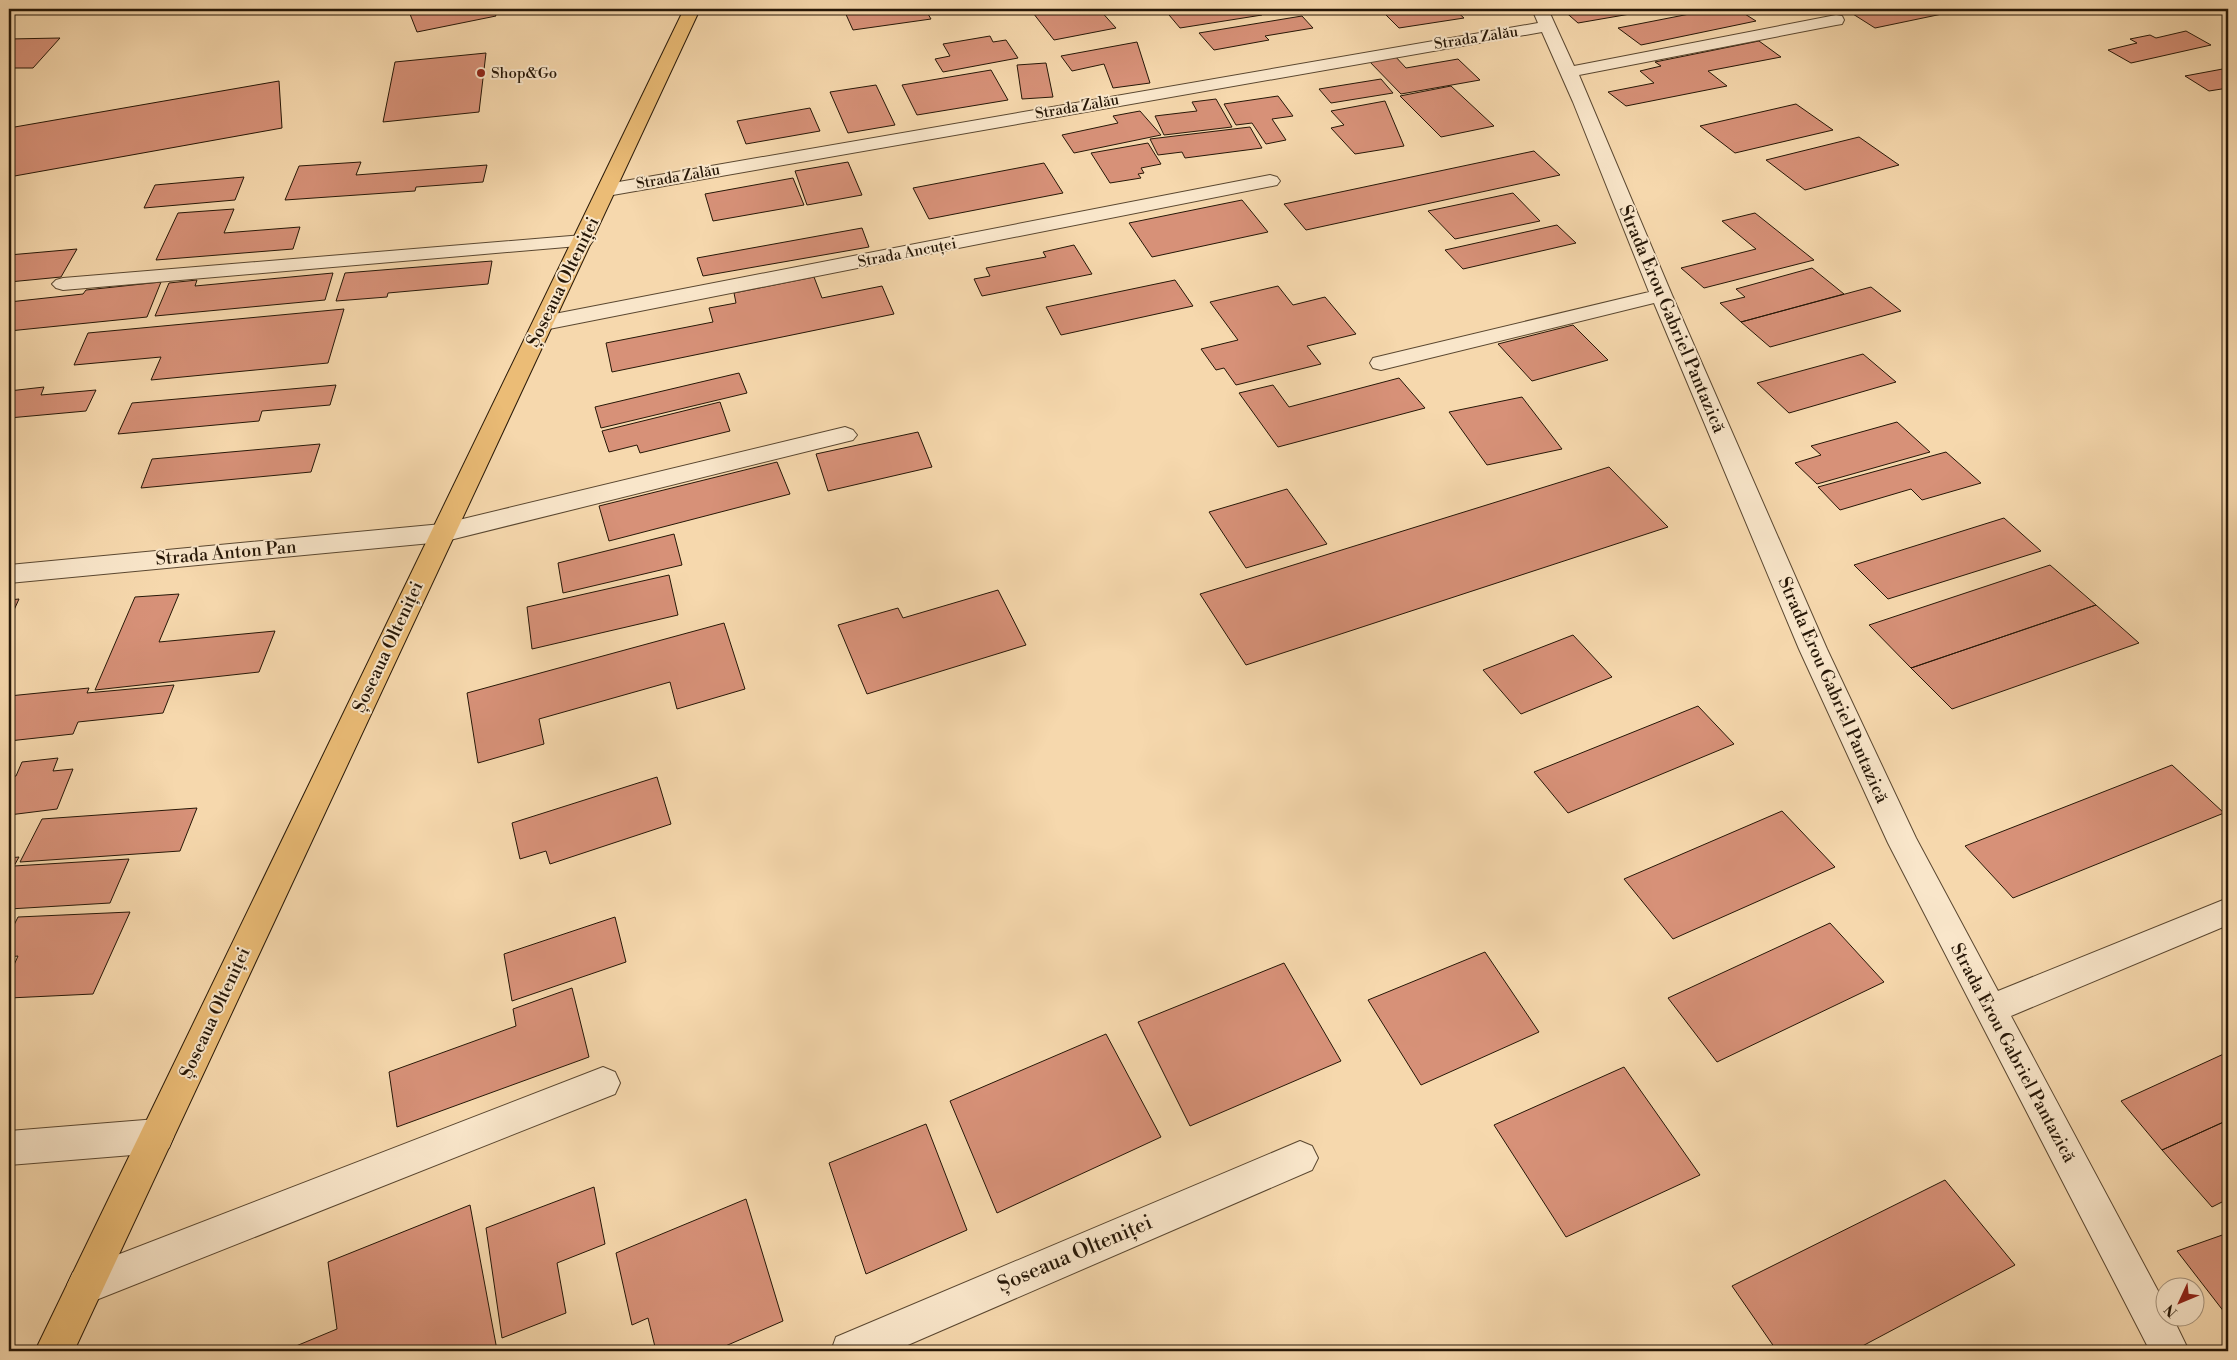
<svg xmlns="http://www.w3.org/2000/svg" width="2237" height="1360" viewBox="0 0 2237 1360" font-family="'Libre Bodoni',serif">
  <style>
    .building { fill: #d79178; stroke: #261707 }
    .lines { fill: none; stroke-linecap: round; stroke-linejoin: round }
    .street-casing { stroke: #5a4730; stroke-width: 2 }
    .primary-casing { stroke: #261707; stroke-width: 2 }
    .street { fill: #f9e6ca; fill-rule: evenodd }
    .primary { fill: #ebbc76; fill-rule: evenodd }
    .poi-dot { fill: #8f2418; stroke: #f9e6ca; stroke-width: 2 }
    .labels { text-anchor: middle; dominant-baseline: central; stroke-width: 4; stroke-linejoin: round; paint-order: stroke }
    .far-street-label { font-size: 15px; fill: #261707; stroke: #f9e6ca }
    .far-poi-label { font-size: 15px; fill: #261707; stroke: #f9e6ca; text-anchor: start }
    .street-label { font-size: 18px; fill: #261707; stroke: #f9e6ca }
    .near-street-label { font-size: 21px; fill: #261707; stroke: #f9e6ca }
  </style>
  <rect width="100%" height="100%" fill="#f6d8ad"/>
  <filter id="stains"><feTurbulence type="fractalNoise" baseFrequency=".004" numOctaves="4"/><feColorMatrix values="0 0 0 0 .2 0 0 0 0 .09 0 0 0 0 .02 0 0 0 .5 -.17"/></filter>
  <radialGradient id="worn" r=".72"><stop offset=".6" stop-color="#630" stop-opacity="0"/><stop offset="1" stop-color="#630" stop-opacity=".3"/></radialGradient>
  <path class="building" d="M408,9H493L496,16L417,32Z
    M925,9L931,19L853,30L844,10Z
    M1030,9H1099L1116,28L1054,40Z
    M1164,9H1257L1262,15L1180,28Z
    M1285,9H1323L1290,14Z
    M1380,9H1454L1464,18L1399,28Z
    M1562,9H1659L1578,23Z
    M1715,9H1737L1756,21L1641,45L1618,28Z
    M1845,9H1966L1875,28Z
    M1302,16L1313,28L1265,36L1269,40L1214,50L1199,33Z
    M2186,31L2211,45L2131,63L2108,50L2137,43L2130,39L2150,35L2156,38Z
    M990,36L993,42L1006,40L1018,58L943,72L935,59L950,56L943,44Z
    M60,38L33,68H9V39Z
    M1759,41L1781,57L1708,71L1727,86L1626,106L1608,92L1654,83L1640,71L1661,66L1655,62Z
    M1137,42L1150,83L1113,88L1104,64L1072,71L1061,56Z
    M486,53L479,112L383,122L395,62Z
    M1394,55L1406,68L1458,59L1480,80L1401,94L1368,60Z
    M1046,63L1053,97L1022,99L1017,65Z
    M2228,68V88L2209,91L2185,76Z
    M991,70L1008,100L917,115L902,85Z
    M1381,79L1393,93L1331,103L1319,89Z
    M279,81L282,128L9,177V128Z
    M876,85L895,125L848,133L830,92Z
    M1451,86L1494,126L1441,137L1400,96Z
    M1278,96L1293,116L1272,119L1286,140L1266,144L1252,123L1236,125L1224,104Z
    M1216,99L1232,127L1164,135L1155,116L1197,111L1192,102Z
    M1385,101L1404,146L1355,154L1331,128L1344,125L1331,111Z
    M1796,104L1833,130L1735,153L1700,126Z
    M810,108L820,131L746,144L737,121Z
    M1140,111L1161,135L1074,153L1062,135L1118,123L1113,116Z
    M1250,127L1262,148L1185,158L1182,152L1158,155L1150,139Z
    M1859,137L1899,165L1805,190L1766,160Z
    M1148,143L1161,164L1141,168L1144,173L1138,174L1141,178L1110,183L1091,153Z
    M1534,151L1560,175L1306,230L1284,204Z
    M361,162L356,175L487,165L483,182L416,187L415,191L285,200L299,166Z
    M848,162L862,195L807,205L795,171Z
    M1044,163L1063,193L929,219L913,188Z
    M244,177L235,200L144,208L155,185Z
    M793,178L804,205L713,221L705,194Z
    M1513,193L1540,221L1455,239L1428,211Z
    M1242,200L1268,232L1152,257L1129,223Z
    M234,209L224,233L300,227L293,249L156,260L178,213Z
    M1755,213L1814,260L1704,288L1681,268L1756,249L1722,221Z
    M1557,225L1576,243L1463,269L1445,250Z
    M862,228L869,247L703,276L697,258Z
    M1074,245L1092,274L982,296L974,279L990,276L986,268L1046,257L1043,252Z
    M77,249L61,277L9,282V255Z
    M492,261L488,284L388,293L387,297L336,301L345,273Z
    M1812,268L1844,294L1741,322L1720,303L1745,297L1736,289Z
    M333,273L325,300L155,316L169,283L197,280L195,286Z
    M814,277L822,298L882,286L894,314L612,372L606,343L713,322L709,308L736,303L734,293Z
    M1175,280L1193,306L1061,335L1046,307Z
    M161,282L147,317L9,331V302L83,294L86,290Z
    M1278,286L1293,305L1325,297L1356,334L1307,346L1321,364L1236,385L1224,368L1216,370L1201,349L1238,340L1210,302Z
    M1871,287L1901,311L1770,347L1741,322Z
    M344,309L328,363L151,380L161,357L74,365L88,333Z
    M1573,325L1608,360L1532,381L1498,344Z
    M1863,354L1896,382L1789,413L1757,383Z
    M739,373L747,393L601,428L595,407Z
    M1399,378L1425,408L1278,447L1239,393L1273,385L1289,407Z
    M336,385L330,405L262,411L259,421L118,434L132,403Z
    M44,387L41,395L96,390L86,411L9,418V391Z
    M1522,397L1562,449L1487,465L1449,412Z
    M720,402L730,431L640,453L637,445L609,452L602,431Z
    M1897,422L1930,452L1817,484L1795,463L1821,455L1811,446Z
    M918,432L932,467L828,491L816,454Z
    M320,444L311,472L141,488L152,459Z
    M1946,452L1981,483L1922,500L1911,489L1840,510L1818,487Z
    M777,462L790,494L609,541L599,506Z
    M1609,467L1668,527L1246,665L1200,594Z
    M1287,489L1327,544L1246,568L1209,512Z
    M2004,518L2041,551L1888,599L1854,565Z
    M674,534L682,565L563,593L558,563Z
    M2050,565L2096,605L1911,668L1869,625Z
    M669,575L678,615L532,649L527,607Z
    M998,590L1026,645L867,694L838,625L898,608L903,618Z
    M179,594L159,642L275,631L259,672L95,690L135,597Z
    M19,599L9,621V600Z
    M2096,605L2139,643L1952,709L1911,668Z
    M724,623L745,689L677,709L670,682L539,719L544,744L478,763L467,693Z
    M1573,635L1612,677L1521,714L1483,670Z
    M174,685L163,713L78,722L73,734L9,741V696L89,688L87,693Z
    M1698,706L1734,744L1568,813L1534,772Z
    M58,758L53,771L73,769L57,809L9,815V777L16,776L22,762Z
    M2172,765L2224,813L2013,898L1965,846Z
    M657,777L671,824L550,864L546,851L520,859L512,823Z
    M197,808L180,851L20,862L42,819Z
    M1782,811L1835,867L1673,939L1624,879Z
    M19,857L14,866L129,859L110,903L9,909V858Z
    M130,912L93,994L9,998V976L18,956L9,957V935L18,917Z
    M615,917L626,962L512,1001L504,954Z
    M1830,923L1884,982L1717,1062L1668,998Z
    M1485,952L1539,1032L1421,1085L1368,1000Z
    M1284,963L1341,1061L1190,1126L1138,1022Z
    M572,988L589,1057L397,1127L389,1072L516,1026L513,1009Z
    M1106,1034L1161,1137L997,1213L950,1101Z
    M2228,1052V1120L2162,1150L2121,1101Z
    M1624,1067L1700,1175L1566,1237L1494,1125Z
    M2228,1120V1199L2212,1207L2162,1150Z
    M926,1124L967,1230L866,1274L829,1163Z
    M1945,1180L2015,1265L1853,1351H1777L1732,1286Z
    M594,1187L605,1244L557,1263L566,1313L502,1338L486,1228Z
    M746,1199L783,1321L714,1351H656L648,1318L632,1325L616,1253Z
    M470,1205L497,1350L284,1351L337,1329L328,1262Z
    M2228,1233V1317L2177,1251Z"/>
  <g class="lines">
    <defs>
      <path id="street" d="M1532,9H1548L1574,66L1836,15L1842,16L1844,20L1842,24L1836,25L1579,75L1672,295L1827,649L1916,838L1998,991L2228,898V925L2011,1016L2164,1302V1318H2173L2189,1351H2150L1888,843L1799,649L1654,303L1381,370L1373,368L1370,363L1373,358L1649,292L1573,102L1542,32L607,196L600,194L597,190L600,186L607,184L1538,23Z
        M1270,175L1277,177L1280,181L1277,185L544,330L536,328L533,323L536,318L544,316Z
        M583,235L590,237L593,241L590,245L63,290L56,288L52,284L56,280L63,278Z
        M845,427L853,430L857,435L853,440L442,542L9,583V565L442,524Z
        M603,1067L615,1072L620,1083L615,1094L86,1304L73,1298L67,1285L73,1272Z
        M157,1119L169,1124L174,1136L169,1148L157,1153L9,1165V1131Z
        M1300,1141L1312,1146L1318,1158L1312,1170L894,1351H831L836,1337Z"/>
      <path id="primary" d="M684,9H700L74,1351H35Z"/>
    </defs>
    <use href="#street" class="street-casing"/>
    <use href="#primary" class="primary-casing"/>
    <use href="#street" class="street"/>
    <use href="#primary" class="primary"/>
  </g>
  <circle class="poi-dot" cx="481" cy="73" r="5"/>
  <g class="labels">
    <g class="far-street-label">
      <text transform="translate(1476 38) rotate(-9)">Strada Zalău</text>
      <text transform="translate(1077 107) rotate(-10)">Strada Zalău</text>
      <text transform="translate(678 177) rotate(-10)">Strada Zalău</text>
      <text transform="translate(907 253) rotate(-11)">Strada Ancuței</text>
    </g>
    <g class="far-poi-label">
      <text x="491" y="73">Shop&amp;Go</text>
    </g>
    <g class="street-label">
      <text transform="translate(563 282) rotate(-64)">Șoseaua Olteniței</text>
      <text transform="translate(1672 319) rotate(67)">Strada Erou Gabriel Pantazică</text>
      <text transform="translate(226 553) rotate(-5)">Strada Anton Pan</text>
      <text transform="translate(388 647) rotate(-65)">Șoseaua Olteniței</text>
      <text transform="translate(1833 690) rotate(66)">Strada Erou Gabriel Pantazică</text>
      <text transform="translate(215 1013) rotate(-65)">Șoseaua Olteniței</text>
      <text transform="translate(2013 1053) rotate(62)">Strada Erou Gabriel Pantazică</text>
    </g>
    <g class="near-street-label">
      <text transform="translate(1075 1254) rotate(-23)">Șoseaua Olteniței</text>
    </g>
  </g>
  <rect width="2237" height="1360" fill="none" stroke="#f6d8ad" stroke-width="30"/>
  <rect x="10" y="10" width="2217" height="1340" fill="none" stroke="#261707" stroke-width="2.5"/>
  <rect x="15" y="15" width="2207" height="1330" fill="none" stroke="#261707"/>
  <g transform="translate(2180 1302) rotate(226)"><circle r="24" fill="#f9e6ca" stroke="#a5937c"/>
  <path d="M0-4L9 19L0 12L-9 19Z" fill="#8f2418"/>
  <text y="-8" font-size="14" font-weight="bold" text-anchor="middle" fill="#261707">N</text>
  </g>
  <rect width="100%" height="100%" filter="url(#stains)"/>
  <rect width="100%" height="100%" fill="url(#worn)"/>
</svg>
